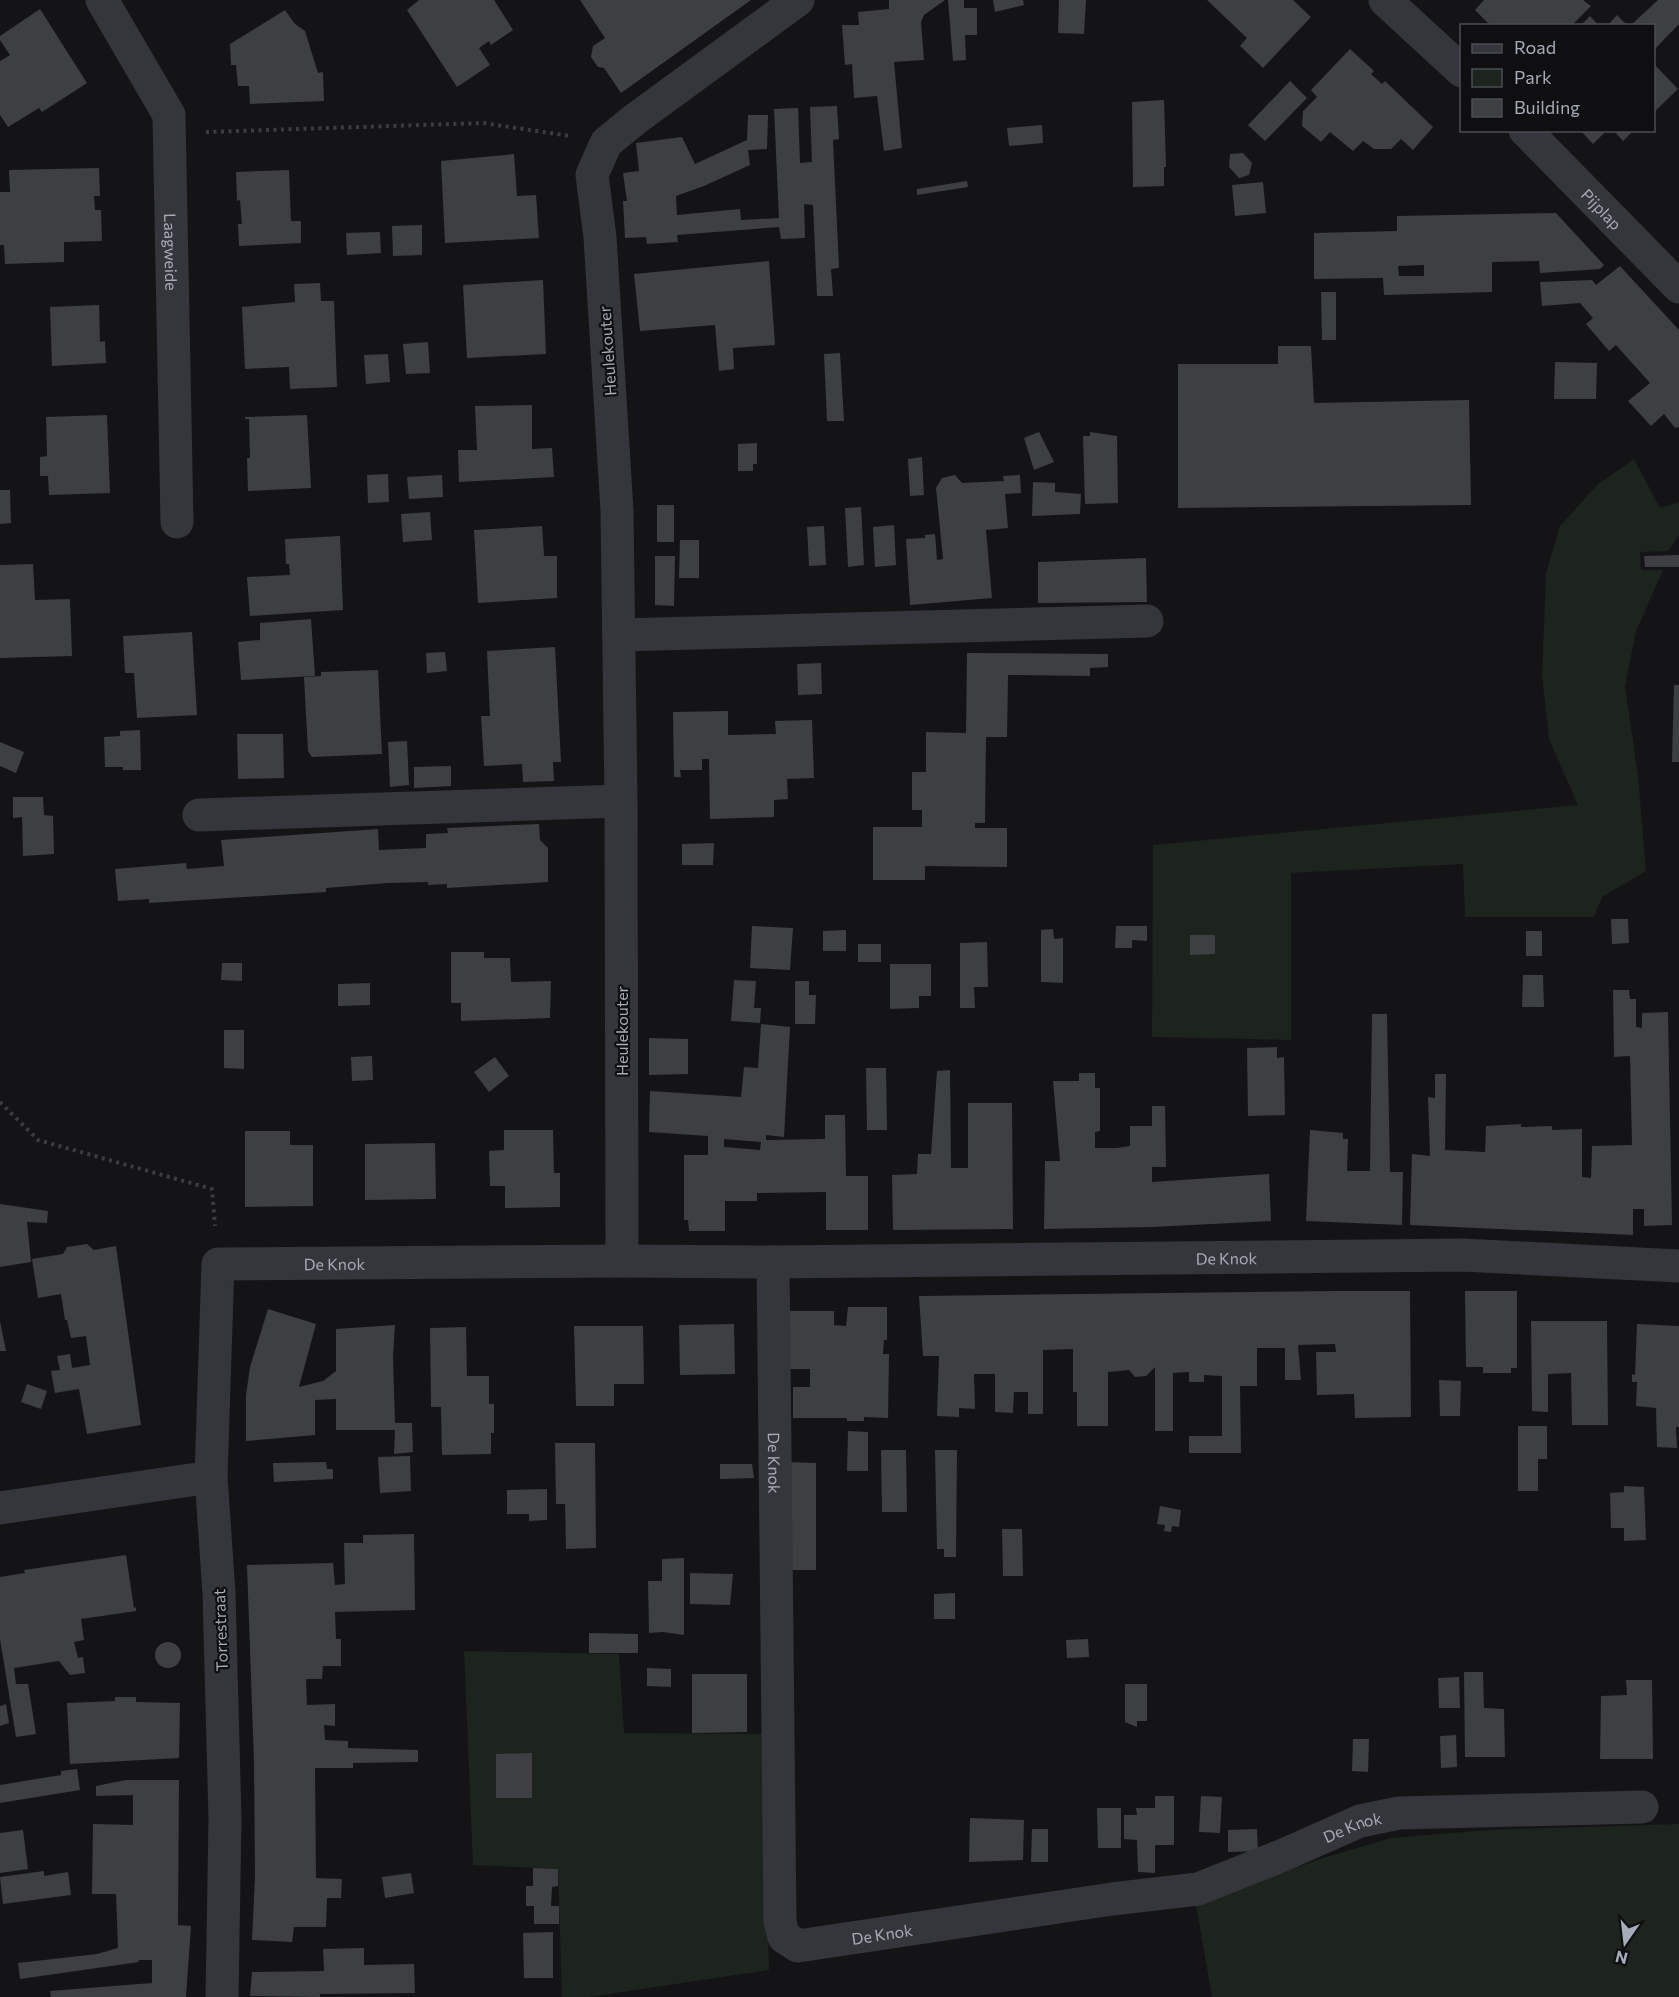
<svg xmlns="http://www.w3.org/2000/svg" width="1679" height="1997" viewBox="0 0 1679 1997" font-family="Commissioner,sans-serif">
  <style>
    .green { fill: #1c241d }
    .building { fill: #3e3f43; fill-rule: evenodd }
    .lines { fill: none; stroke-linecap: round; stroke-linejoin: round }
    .path { stroke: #3b3d42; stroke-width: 4; stroke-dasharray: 3 4.5; stroke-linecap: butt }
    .minor { stroke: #35363b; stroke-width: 33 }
    .labels { text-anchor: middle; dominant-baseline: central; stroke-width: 4.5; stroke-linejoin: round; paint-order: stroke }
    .street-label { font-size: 16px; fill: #a5abb7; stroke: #0f0f11 }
  </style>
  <rect width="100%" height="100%" fill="#141416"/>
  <path class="green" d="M1634,459L1660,508L1679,502V535L1668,551L1640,552L1641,570H1663L1636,631L1625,686L1638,776L1646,871L1602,897L1594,917H1465L1463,864L1291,873V1040L1152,1037L1153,845L1578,805L1549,739L1542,676L1546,573L1560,526L1598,484Z
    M464,1651L619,1654L624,1733L763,1734L769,1970L589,1997H562L558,1869L473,1865Z
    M1679,1824V1997H1212L1196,1905L1323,1858L1391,1838L1487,1830Z"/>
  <path class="building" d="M419,0H494L513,30L491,45L489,41L479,48L490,65L457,87L407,10Z
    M580,0H751L621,93L604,68L598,67L591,57L593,46L605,38Z
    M889,0H945L924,15L921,22L924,60L894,62L902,148L884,151L877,96L854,98L852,64L845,65L842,25H859L858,12L889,9Z
    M948,0H964V8H977V35H965L966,60L953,61Z
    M993,0H1023L1024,5L995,12Z
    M1059,0H1086L1084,34L1058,33Z
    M1207,0H1293L1311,17L1263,68L1240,46L1247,38Z
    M1484,0H1583L1591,6L1571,26H1488L1489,24L1475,10Z
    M1658,0H1679V24L1654,50V26H1630Z
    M40,9L87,83L42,112L39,108L8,127L0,115V61L10,55L0,40V36Z
    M285,10L295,24L305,31L318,73L323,72L324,101L250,104L249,86H238L236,65H231L230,44Z
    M1617,15L1628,26H1607Z
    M1590,16L1599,26H1580Z
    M1350,49L1374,71L1371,74L1382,84L1385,81L1433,127L1413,150L1401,139L1391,149H1374L1363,141L1353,151L1330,132L1321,142L1302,126L1303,111L1317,97L1311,90Z
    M1654,64L1678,89L1654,112Z
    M1290,81L1307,98L1265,141L1248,125Z
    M1164,100L1166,167H1164V186L1133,187L1132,102Z
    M837,106L839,139L833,140L839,268L831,269L833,296H817L813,205L804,204L805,238L781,239L779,227L677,235L678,242L647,244L646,237L625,238L623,201H627L623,173L639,171L636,143L682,137L695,164L747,140L748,115H768L767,149L748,150L750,165L704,186L676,196L677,215L740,209L741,220L779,218L774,109L798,108L800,163L812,162L810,107Z
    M1042,125L1043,143L1009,146L1007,128Z
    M1580,130H1607L1593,144Z
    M1613,130H1634L1623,141Z
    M1243,153L1252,163L1249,175L1239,178L1229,167L1230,154Z
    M514,154L517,196L536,195L539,238L445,243L441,161Z
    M99,168L100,196H94L95,210H101L102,241L64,242V262L5,264L4,245H0V192H10L9,170Z
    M289,170L291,221H301V243L239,246L238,224H242L240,200L237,201L236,172Z
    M967,181L968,187L917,195V189Z
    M1263,182L1266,213L1235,216L1232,185Z
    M1556,213L1604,265L1600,269L1540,273L1539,261L1492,262V292L1384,295L1383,278L1314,279V233L1397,231V216ZM1424,265V276H1399L1398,266Z
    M422,225V255L393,256L392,226Z
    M380,232L381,253L347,255L346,233Z
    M769,261L775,345L733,348L734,369L719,371L715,325L640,331L634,274Z
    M1620,266L1679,330V427L1675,428L1664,414L1651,426L1628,401L1650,383L1616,345L1609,351L1586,324L1593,318L1580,303L1542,306L1540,282L1592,280L1596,285Z
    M543,280L546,354L467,358L463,285Z
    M320,283L321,301H334L337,387L290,389L289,367L245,369L242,307L295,302L294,284Z
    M1321,292H1336V340H1322Z
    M99,305L100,342L105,341L106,363L52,366L50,307Z
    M428,342L430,373L406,374L403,344Z
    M1278,346H1311L1314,403L1469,400L1471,505L1178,508V364H1278Z
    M840,353L844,421H827L824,354Z
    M388,354L390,382L366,384L364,355Z
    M1555,362L1597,363L1596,399H1554Z
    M532,405V449L552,448L554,477L459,482L458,450H477L475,406Z
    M107,415L110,493L49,495L48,476H40V457L47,456L46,417Z
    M307,415L311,488L248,491L247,458H250L249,419H245V417Z
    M1039,432L1054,462L1034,470L1024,438Z
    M1090,432L1117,436L1118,503L1085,504L1083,436H1090Z
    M757,443V464H753V471H738V444Z
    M922,457L924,495L910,496L908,459Z
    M388,474L389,502L368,503L367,475Z
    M442,475L443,497L409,499L407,477Z
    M955,475L962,483L1004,481L1003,476L1020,475L1021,493L1005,494L1008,528L986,530L992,598L910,605L906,539L925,538V535L935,534L937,560L943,559L936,488L942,478Z
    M1033,482L1055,483V492L1081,494L1080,514L1032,516Z
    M0,490H10L11,523L0,524Z
    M657,505H674V542H657Z
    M861,507L864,565L848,567L845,508Z
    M430,512L432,540L403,542L401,514Z
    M894,525L896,565L875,567L873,527Z
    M542,526L544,556H557V598L478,603L474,530Z
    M824,526L826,565L809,566L807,527Z
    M340,536L343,610L250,616L247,577L290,575L289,564H286L285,539Z
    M680,540H699V578H679Z
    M1679,555V567H1645L1644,556Z
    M655,556H675L674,606L655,605Z
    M1146,558L1147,602L1038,603V562Z
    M33,564L35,600L70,599L72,656L0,658V565Z
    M311,619L315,676L241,680L238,642L260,640V623Z
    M192,632L197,715L137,718L134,673H125L123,636Z
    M555,647L561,762H553L554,781L523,782L522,764L484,766L481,716H490L487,651Z
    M445,652L447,671L427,673L426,653Z
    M967,653L1108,654V667L1090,668V676L1008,675L1007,737H986L985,823H975V828H1007V867L925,866V880H873V827H922V810H912V772H926V732L966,733Z
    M821,663L822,694L798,695L797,664Z
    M378,670L382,754L312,757L308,751L304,677L321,676V672Z
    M1674,685H1679V762H1672Z
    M728,711V735L776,734L775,721L812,720L814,778L787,779L788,799L774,800V817L710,819L709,759H702V770H680L681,777H674L673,712Z
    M140,730L141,770H123V767H105L104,737L120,736V731Z
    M237,734H283L284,778L238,779Z
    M407,741L409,785L390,787L388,742Z
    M0,742L24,752L16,773L0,766Z
    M451,766V786L414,788V767Z
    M13,797H43L44,815L53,816L54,854L23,856L22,817L13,818Z
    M539,824L540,840L548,848V882L447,888V884L428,885V882L387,883L326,888V892L149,903V899L118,901L115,869L186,863L187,869L224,866L221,840L378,829L379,850L426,848V834L448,833L447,828Z
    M714,843L713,865H682V844Z
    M1611,919H1628L1629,943L1612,944Z
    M752,926L793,928L790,970L750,968Z
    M1116,926H1147V941L1132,940V948H1115Z
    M1053,929L1054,939L1063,938V983L1041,982V930Z
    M846,930V951H823V931Z
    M1526,931H1542V956H1526Z
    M1190,935H1215V954L1190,955Z
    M987,942L988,987H974L975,1008H960V943Z
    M858,944H881V962H858Z
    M451,952H484V958H510L511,982L551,981L550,1018L461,1021V1003H451Z
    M222,963H242V981L221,980Z
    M890,964H931V996H919V1008L890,1009Z
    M1523,975H1543L1544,1007H1522Z
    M734,980L756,981L754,1008H761L760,1023L731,1021Z
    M795,981H809V995H816L815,1024H795Z
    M370,983V1005L338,1006V984Z
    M1613,990H1629L1630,999H1636V1027L1642,1028V1013L1668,1012L1672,1225L1644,1226V1209H1633V1235L1410,1225L1412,1154L1430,1156L1428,1097L1435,1098V1074H1446L1445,1150L1485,1152L1486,1126L1521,1124V1127L1552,1126V1130L1582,1129V1177L1591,1178L1592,1146L1632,1145L1630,1056L1614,1057Z
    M1372,1014H1387L1390,1172H1403L1402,1225L1306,1221L1310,1130L1343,1133V1139H1348L1347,1171H1370Z
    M761,1024L790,1027L784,1137L766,1135V1140L825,1139V1115H845L846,1176H868V1230H826V1192L757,1193V1201H725V1231H689L688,1220H684V1155H708V1136L649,1132L650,1091L741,1097L744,1067L758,1068ZM724,1139L761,1142L760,1150L724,1147Z
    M224,1030H244V1069L224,1068Z
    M649,1038L688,1039V1074L649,1075Z
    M1277,1047V1058L1284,1057L1285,1115L1248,1116L1247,1048Z
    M372,1056L373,1080L352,1081L351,1057Z
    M495,1057L509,1076L489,1092L474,1072Z
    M866,1068H886L887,1130H867Z
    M950,1070L951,1168H968V1103H1012L1013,1229L893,1230L892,1175L917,1174L918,1154H931L937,1071Z
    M1079,1073H1095V1088H1100V1131L1095,1132V1148H1117L1130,1146V1126H1152V1106H1165L1166,1167H1152V1182L1269,1174L1271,1221L1152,1227L1044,1229L1045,1161H1060L1053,1081H1079Z
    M504,1130H553L554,1173H560V1207L505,1208V1186H490L489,1151L504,1150Z
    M245,1131H290V1145H313V1206L245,1207Z
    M435,1143L436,1199L365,1200V1144Z
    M0,1204L48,1211L47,1223L27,1222L31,1262L0,1267Z
    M87,1244L94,1250L116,1246L141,1425L87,1434L79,1389L55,1393L51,1371L60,1370L57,1356L70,1354L72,1368L90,1365L86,1336L71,1338L67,1320H65L61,1294L38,1298L32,1259L63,1254L67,1247Z
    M1336,1291H1410L1411,1417L1355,1418L1354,1394L1317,1395L1316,1352H1336L1335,1344L1298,1345L1301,1380H1285V1348H1257V1386H1240L1241,1453H1189V1436H1222V1376L1204,1375V1382H1189V1372L1173,1373V1431H1155V1367L1146,1376L1135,1377L1129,1370L1108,1372V1426H1077V1392H1073V1349L1043,1350V1414H1028V1392H1014L1013,1413L995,1412V1374H974L975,1409L959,1408V1417L937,1416L939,1356H923L919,1296Z
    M1465,1291H1517V1368H1511V1373H1483V1367H1466Z
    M848,1307H887V1340H884L883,1354H889L888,1418L864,1417V1421H847V1418H793V1387H810V1369H790V1311H834V1325L846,1326Z
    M268,1309L316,1324L299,1387L323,1381L336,1371V1329L395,1325L393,1357L395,1423H412L413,1452L394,1454L395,1430H336V1399L315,1400V1435L246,1441V1395L250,1367Z
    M0,1321L6,1351H0Z
    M1531,1321H1607L1608,1425H1572L1571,1373L1548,1374V1412L1532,1411Z
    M734,1324L735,1374L680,1375L679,1325Z
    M1637,1324L1679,1326V1427H1676L1677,1448L1657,1447L1656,1408L1636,1406L1637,1382H1632V1374L1635,1375Z
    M574,1326H643L644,1384H614V1406H576Z
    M466,1327L467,1376H489V1404H494V1433H491V1454L442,1455L441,1407H431L430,1328Z
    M1439,1380L1461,1381L1460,1416H1440Z
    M27,1384L47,1391L41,1409L21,1402Z
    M1518,1426H1547V1459H1538V1491H1518Z
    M848,1431L868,1432V1471H847Z
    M555,1443H595L596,1548L566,1549L565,1504H556Z
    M881,1450H906L907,1512H882Z
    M935,1450H957L956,1557H944V1549H937Z
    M410,1456L411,1491L380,1493L378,1457Z
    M326,1462L327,1469H333V1479L274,1482L273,1463Z
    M785,1462L816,1463V1570H785Z
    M720,1464H752L754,1478L720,1479Z
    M1624,1486L1644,1487L1646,1540L1624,1541V1528H1611L1610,1493L1624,1492Z
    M547,1489V1520L529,1521V1514H507V1490Z
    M1160,1506L1181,1510L1179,1527L1172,1526L1171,1532L1164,1531L1165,1525L1157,1524Z
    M1002,1529H1022L1023,1576H1003Z
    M414,1534L415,1610L335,1612L336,1639H341V1666H323L322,1679H306L307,1705L335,1704V1726L324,1725L325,1740L348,1741V1748L418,1750V1762L353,1763V1768H315L316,1878L342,1879L341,1898H327L326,1927H294L292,1942L252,1940L255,1875L254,1763L247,1565L333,1563L335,1585L345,1584L344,1543H363V1535Z
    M126,1555L134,1608L136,1607V1611L81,1619L84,1640L74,1642L78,1658L83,1657L85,1673L70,1675L59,1661L14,1668L16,1684H28L36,1734L16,1737L0,1639V1577L25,1573L24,1570Z
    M684,1558V1635L663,1632L649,1633L648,1581H662V1559Z
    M690,1573L733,1574L730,1605L690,1604Z
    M955,1593V1619H934V1594Z
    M589,1633L638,1634V1653H589Z
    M1088,1639L1089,1657L1067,1658L1066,1640Z
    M155 1655a13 13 0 1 1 26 0a13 13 0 1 1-26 0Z
    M647,1668L671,1669V1687L647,1686Z
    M1464,1672H1483L1484,1708L1504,1709L1505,1757H1465Z
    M692,1674H747V1732L692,1733Z
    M1459,1677L1460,1708H1439L1438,1678Z
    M1626,1680H1652L1653,1759H1600L1601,1696L1627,1695Z
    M1125,1684H1147V1721H1137V1727L1125,1722Z
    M115,1697H136V1702L180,1703L179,1758L70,1764L67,1703L115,1701Z
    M6,1704L9,1723L0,1726V1706Z
    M1456,1735L1457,1767L1441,1768L1440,1736Z
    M1353,1739H1369L1368,1772L1352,1771Z
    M532,1753V1798H496V1754Z
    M77,1769L80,1790L0,1803V1785L61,1775V1771Z
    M126,1780H179L178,1925L191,1926L186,1997H51L50,1991L152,1983V1960H138L139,1962L20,1979L18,1963L97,1954L118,1948L116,1894H92L93,1824L133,1825V1795L96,1796V1786Z
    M1155,1796H1174V1845H1155V1873L1138,1872L1137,1840L1124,1839V1815H1137L1136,1808H1155Z
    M1201,1796L1222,1797L1220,1833L1199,1832Z
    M1097,1808H1121V1848H1098Z
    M970,1818L1024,1820L1023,1860L969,1862Z
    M1032,1829H1048V1862H1031Z
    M1257,1829L1258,1851L1228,1852V1830Z
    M23,1830L28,1869L0,1873V1833Z
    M533,1868L558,1869V1886L552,1887L551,1906H559V1924H534V1906H526V1886H533Z
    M44,1871V1876L68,1872L71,1895L3,1904L0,1877Z
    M411,1873L414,1893L385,1898L382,1877Z
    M553,1932V1978H524L523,1933Z
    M364,1948V1965L414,1964L415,1993L320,1994V1997L250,1996L252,1972L324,1971L323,1949Z"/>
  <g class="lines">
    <path class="path" d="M206,132L483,123L570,136
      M0,1102L38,1140L212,1189L215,1226"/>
    <g class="minor">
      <path id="s1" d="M102,0L169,115L177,522"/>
      <path d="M1385,0L1462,71"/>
      <path id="s2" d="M1525,130L1679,287"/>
      <path d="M619,635L1147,621"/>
      <path d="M199,815L621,801"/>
      <path d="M622,1261L621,801L617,511L600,237L592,175L606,143L634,120L798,0"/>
      <path id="s3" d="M773,1262L780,1922L784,1937L798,1946L1112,1899L1198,1889L1281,1856L1360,1821L1399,1813L1642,1807"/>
      <path d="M0,1508L211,1477"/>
      <path id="s4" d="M222,1997L225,1819L219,1593L211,1477L218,1264L622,1261L773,1262L1463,1255L1679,1266"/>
    </g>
  </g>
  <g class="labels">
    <g class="street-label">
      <text stroke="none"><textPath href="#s2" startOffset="110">Pijplap</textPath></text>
      <text stroke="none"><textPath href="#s1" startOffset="270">Laagweide</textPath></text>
      <text transform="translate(607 351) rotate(-94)">Heulekouter</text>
      <text transform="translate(621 1031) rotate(-90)">Heulekouter</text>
      <text stroke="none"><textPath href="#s4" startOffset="1742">De Knok</textPath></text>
      <text stroke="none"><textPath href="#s4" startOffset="850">De Knok</textPath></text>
      <text stroke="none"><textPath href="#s3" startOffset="201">De Knok</textPath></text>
      <text transform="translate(220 1630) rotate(-92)">Torrestraat</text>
      <text stroke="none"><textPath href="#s3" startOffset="1263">De Knok</textPath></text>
      <text stroke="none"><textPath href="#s3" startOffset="777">De Knok</textPath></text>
    </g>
  </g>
  <rect x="1460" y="24" width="195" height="108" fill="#0f0f11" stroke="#4b4d53" stroke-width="1.5"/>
  <rect x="1472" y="44" width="30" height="9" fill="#35363b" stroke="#4b4d53" stroke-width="1.5"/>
  <text x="1514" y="54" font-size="18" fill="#a5abb7">Road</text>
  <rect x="1472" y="69" width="30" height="18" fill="#1c241d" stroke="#4b4d53" stroke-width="1.5"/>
  <text x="1514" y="84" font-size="18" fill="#a5abb7">Park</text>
  <rect x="1472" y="99" width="30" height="18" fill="#3e3f43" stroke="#4b4d53" stroke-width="1.5"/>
  <text x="1514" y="114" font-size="18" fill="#a5abb7">Building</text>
  <g transform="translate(1625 1943) rotate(194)" stroke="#0f0f11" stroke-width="4.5" paint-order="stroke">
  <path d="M0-4.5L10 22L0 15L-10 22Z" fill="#a5abb7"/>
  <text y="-9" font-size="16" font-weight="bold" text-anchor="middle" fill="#a5abb7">N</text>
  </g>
</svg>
